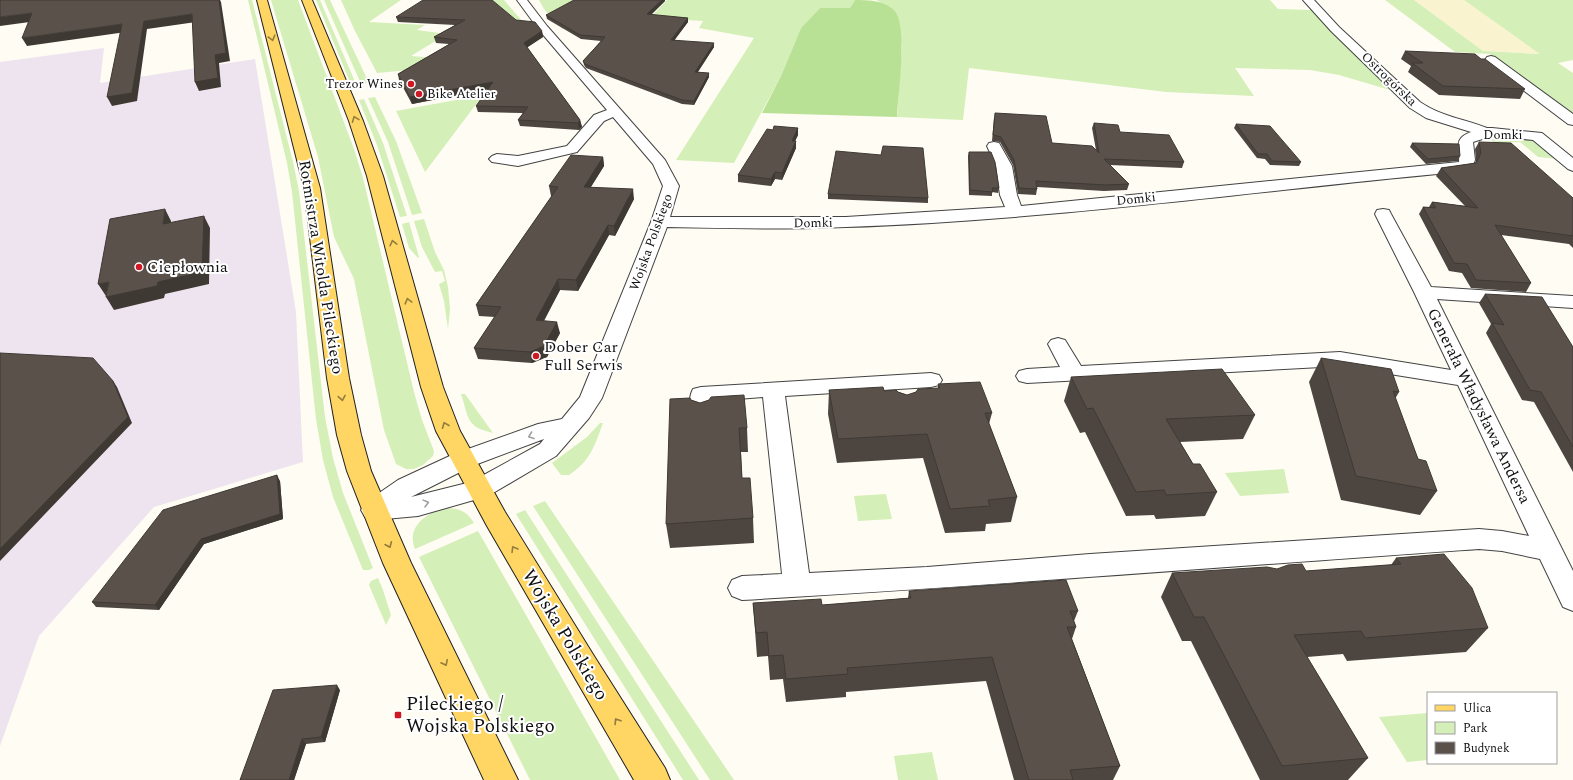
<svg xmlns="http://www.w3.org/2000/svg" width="1573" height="780" viewBox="0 0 1573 780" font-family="Spectral,serif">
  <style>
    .industrial { fill: #eee4ef }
    .farmland { fill: #f9f4cf }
    .green { fill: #d5efb8 }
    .forest { fill: #b9e195 }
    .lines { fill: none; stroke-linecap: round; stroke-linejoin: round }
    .minor-casing { stroke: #434343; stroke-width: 2 }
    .major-casing { stroke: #212121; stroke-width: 2 }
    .minor { fill: #fff; fill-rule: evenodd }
    .major { fill: #ffd663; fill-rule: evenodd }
    .wall { fill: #4d4640 }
    .shaded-wall { fill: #3f3934 }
    .building { fill: #5a514b; stroke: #3f3934 }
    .oneway { stroke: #937d3e }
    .oneway2 { stroke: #9f9f9f }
    .poi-dot { fill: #d01825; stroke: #fff; stroke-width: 1.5 }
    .labels { text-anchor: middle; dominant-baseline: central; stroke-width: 4; stroke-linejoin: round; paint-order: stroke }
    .far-street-label { font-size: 13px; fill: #101010; stroke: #fff }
    .far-poi-label { font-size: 13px; fill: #101010; stroke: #fff; text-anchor: end }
    .poi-label { font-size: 16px; fill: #101010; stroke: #fff; text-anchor: start }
    .street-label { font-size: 16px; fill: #101010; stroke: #fff }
    .near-street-label { font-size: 19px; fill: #101010; stroke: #fff }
    .near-poi-label { font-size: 19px; fill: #101010; stroke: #fff; text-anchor: start }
  </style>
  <rect width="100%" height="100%" fill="#fffcf3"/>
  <path class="industrial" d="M104,48L100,83L255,59L296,312L303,462L154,507L39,636L0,746V62Z"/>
  <path class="farmland" d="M1414,0H1464L1541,54L1483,51Z"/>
  <path class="green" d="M248,0H252L293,162L299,191L325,417L333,458L343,493L373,568L369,570H363L333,497L323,460L316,419L292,192L287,163Z
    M271,0H298L354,149L363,178L414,392L422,420L434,451L433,456L423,465L414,469H406L396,464L384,430L354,279L334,237L318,157Z
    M316,0H320L356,84L350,82Z
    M324,0H330L369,83L361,84Z
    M341,0H401L369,22L425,25L417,30L447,34L411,56L462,60L453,66L377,73L355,31Z
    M478,0H504L523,22L513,28Z
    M539,0H612L562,29L544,9Z
    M667,0H855L850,8H820L801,28L781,76L734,163L676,160L754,38L699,28L703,21L650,18Z
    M876,0H1270L1278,9L1312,10L1390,90L1339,75L1310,70L1235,68L1254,96L1166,92L969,68L963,120L897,117L902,46L894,10Z
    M1385,0H1414L1483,51L1540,54L1464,0H1573V60L1558,63L1573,73V113L1490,54L1455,52Z
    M483,95L425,172L396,111Z
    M375,97L396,141L422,213L412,215L388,142L368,98Z
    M364,99L383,143L407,216L400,217L377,145L359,100Z
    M1498,136L1528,138L1538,142L1559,159L1538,157L1520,142L1495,143L1488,137Z
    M424,219L435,252L444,270L448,287L450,309L448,329L444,301L439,284L445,281L442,271L435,272L422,247L414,221Z
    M409,222L419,257L418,258L409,248L402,224Z
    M461,394H465L493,433C466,427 469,418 461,394Z
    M600,423H603C594,447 591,460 569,475H561L552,463L587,437Z
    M1284,469L1289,493L1240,496L1225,473Z
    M886,494L892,519L858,521L854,496Z
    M545,501L734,780H710L533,506Z
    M445,508C459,508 467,511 474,523L415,549C406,527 426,513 445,508Z
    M525,510L699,780H683L516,514Z
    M478,531L620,780H530L419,557Z
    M378,578L383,590L391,615L386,625L369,585L371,581Z
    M1428,713V760L1407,762L1379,717Z
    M932,752L938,780H898L894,756Z"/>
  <path class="forest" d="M855,0C869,0 881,0 893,9C909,22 898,96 897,117L762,113L781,76L801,28L820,8H850Z"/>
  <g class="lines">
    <defs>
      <path id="minor" d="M517,0H527L547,26L665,160L679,186L670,217H846L1005,207L1000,195L996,166L987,146L989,143L994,142L999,143L1012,166L1017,195L1021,206L1459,162C1460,146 1453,139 1471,132L1426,118L1410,108L1331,31L1303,0H1314L1339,27L1420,102C1440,116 1464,119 1487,128H1492L1542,133L1573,158V171L1568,169L1533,140L1492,136L1473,142L1475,160L1471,169L1458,172C1254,191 1051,220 846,227C786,230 726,228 667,227L602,398L589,418L556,456L488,496L418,516L374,520L365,517L361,510L366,502L398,480L454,454L538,424L562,419L580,397L651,222L663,186L653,164L613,117L604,121L577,152L518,166L492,162L489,159L492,156L497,154L518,156L567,146L594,115L607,110L539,30ZM544,439L540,444L471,482L411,497L472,466Z
        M1491,56L1495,57L1573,114V125L1568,124L1487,63L1485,60L1487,57Z
        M1383,209L1389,210L1391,214L1431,287L1573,296V308L1437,299L1573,571V611L1563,607L1540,559L1502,551L1479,549C1233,566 988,586 742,600L732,596L728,588L732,580L742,576L782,574L763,397L712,401L713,418L710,423L702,426L694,423C689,415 688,398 693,389L701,387L931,373L939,375L942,380L939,385L931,387L785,396L809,573L927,567L1090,554L1479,529L1502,531L1529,536L1458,385L1340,366L1027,383L1019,381L1016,376L1019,371L1027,369L1060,367L1048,344L1051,340L1058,338L1065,340L1081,366L1340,352L1451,370L1414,292L1375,214L1377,210Z"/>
      <path id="major" d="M257,0H267L320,188L349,378L361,435L371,471L411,563L518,780H484L383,563L347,471L337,435L327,378L304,188Z
        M302,0H312L363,121L383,176L443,387L460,431L505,512L594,656L665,768L670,780H634L487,526L436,431L421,387L367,176L349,121Z"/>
    </defs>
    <use href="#minor" class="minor-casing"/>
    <use href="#major" class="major-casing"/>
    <use href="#minor" class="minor"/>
    <use href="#major" class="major"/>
  </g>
  <path class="wall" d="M665,1L651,15L688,18V22L674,40L714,47L698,72L709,77L694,105L682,104L586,68L584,65L583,61L601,41L581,39L547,19L546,15Z
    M396,17L516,20L542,31L543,37L527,47L580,120L582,127L579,130L520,126L518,120L523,113L478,112L476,106L488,89L412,104L399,80L398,74L449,44L436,43L434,37L455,25L398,22Z
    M1405,51L1481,59L1525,89L1520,99L1439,95L1408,72L1411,66L1401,59Z
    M994,118L1052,143L1096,150L1092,128L1094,123L1120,132L1184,162L1182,168L1110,165L1129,184L1127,190L1104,191L1037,187V189L1036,195L1018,194L1013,165L1000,142L992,141Z
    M1236,124L1301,162L1299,166L1270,165L1265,159L1257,158L1234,128Z
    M798,128V135L795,141H796V148L782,180L775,179L771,186L738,182V175L773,130Z
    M1479,142L1573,198V248L1569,244L1501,235L1531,283L1526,292L1471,288L1462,273L1449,271L1419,214L1423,207H1429L1432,202L1465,206L1436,176L1441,168L1475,163L1476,161L1475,149Z
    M1412,143L1460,156L1458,161L1426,164L1410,147Z
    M969,152L999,188L998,193L992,192V196L969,195L968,156Z
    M881,155L928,198V203L828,199V194Z
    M603,157L604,166L591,187L634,199L615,236L609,235L578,291L560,290L544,321L560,333L547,357L532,363L478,359L474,348L495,317L479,316L476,305L552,196H551L549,186Z
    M1485,294L1573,347V472L1534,402L1522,400L1486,333L1491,324L1479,303Z
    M1321,358L1399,392L1395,399L1418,459L1437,491L1420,515L1341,500L1309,382Z
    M1071,377L1255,415L1243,439L1180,442L1193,464L1217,492L1205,516L1156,519L1154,515L1126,516L1085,432L1080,433L1064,401Z
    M938,384L992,413L989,424L1017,497L1011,522L986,524L985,531L945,533L923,458L837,463L828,414L829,390L884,391L898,392L907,395L938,388Z
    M691,400L700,403L747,428L748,452H741L742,478L753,518L754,543L670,548L666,524Z
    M280,481L283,519L204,544L159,610L96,607L92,602Z
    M1396,558L1488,628L1466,652L1347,661L1343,654L1307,657L1368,758L1348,780H1260L1191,641H1182L1161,597L1172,573L1277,569L1306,571L1391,565Z
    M909,591L1078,611L1074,621L1076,627L1072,639L1120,766L1113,780H1014L986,681L846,692V697L786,702L783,679L770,680L768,656L757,657L753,603L822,605L908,598Z
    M340,690L325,742L306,744L294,780H240Z"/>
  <path class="shaded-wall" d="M219,0H220L221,2L230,61L219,63L221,87L199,91L195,82Z
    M662,0H665V1L647,18V14Z
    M32,13L37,21L0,26V17Z
    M192,14L196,22L147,29L137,101L112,106L107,97L144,21Z
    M688,18V22L671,45V40Z
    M122,24L126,32L27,46L22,38Z
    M542,31L543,37L525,49L524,43Z
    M714,43V47L695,76V72Z
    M709,73V77L694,105V101Z
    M493,82L494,88L412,104L410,97Z
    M580,120L582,127L579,130L578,123Z
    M798,128V135L792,147V141Z
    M796,141V148L782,180V173Z
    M603,157L604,166L585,196L584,187Z
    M775,172V179L771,186V179Z
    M633,189L634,199L615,236L614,226Z
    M165,209L171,221L170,236L163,224Z
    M204,216L210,228L209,284L165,294L164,298L114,310L106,297L158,282Z
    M608,225L609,235L578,291L576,280Z
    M558,279L560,290L538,331L536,320Z
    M109,282L106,296L98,284Z
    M557,322L560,333L547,357L532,363L530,352Z
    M113,381L117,387L132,423L0,561V549Z
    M277,475L280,481L283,519L204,544L159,610L155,605L201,539Z
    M337,685L340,690L325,742L321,737Z
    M302,739L306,744L294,780H289Z"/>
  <path class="building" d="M0,0H219L226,53L215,55L218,78L195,82L192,14L144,21L132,93L107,97L122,24L22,38L32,13L0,17Z
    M423,0H492L516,20L535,22L542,31L524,43L580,120L578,123L518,120L528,107L476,106L493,82L410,97L398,74L457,40L434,37L465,20L396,17Z
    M574,0H662L647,14L688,18L671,40L714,43L695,72L709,73L694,101L682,100L585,64L583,61L605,37L580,35L546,15Z
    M1405,51L1475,54L1481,59H1485L1525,89L1443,86L1412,63H1423Z
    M995,113L1046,116L1052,143L1092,146L1099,153L1094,123L1118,125L1120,132L1169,135L1184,162L1104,159L1129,184L1106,185L1036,181L1037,189L1019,188L1014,160L1001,137L993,135Z
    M1236,124L1270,126L1301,162L1272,161L1267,154H1258Z
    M774,126L798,128L792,141H796L782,173L775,172L771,179L738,175L767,129L773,130Z
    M1479,142L1511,143L1573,198V236L1495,225L1531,283L1476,280L1467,264L1454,263L1423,207L1436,208L1432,202L1478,208L1441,168L1476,163L1481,153Z
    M1412,143L1459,144L1460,156L1428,159Z
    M883,146L923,148L928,198L828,194L836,151L881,155Z
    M969,152H991L995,162L999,188H992L993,192L970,190Z
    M571,155L603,157L584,187L633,189L614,226L608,225L576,280L558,279L536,320L557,322L544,346L530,352L474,348L501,307L476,305L558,187L549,186Z
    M165,209L163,224L204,216L202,272L158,282L157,286L106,297L109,282L98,284L110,219Z
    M1485,294L1542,297L1573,347V447L1541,392L1530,390L1492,323L1504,325Z
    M0,353L93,358L113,381L128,417L0,549Z
    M1321,358L1391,369L1399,392L1393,391L1418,459L1426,461L1437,491L1356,476Z
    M1222,369L1255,415L1166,419L1193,464H1200L1217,492L1166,495L1164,490L1136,492L1093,408L1087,409L1071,377Z
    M980,382L992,413H985L1017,497L988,500L990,506L950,509L927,434L838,439L829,390L883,387L884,391L896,390L898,392L907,395L916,392L918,389L940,388L938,384Z
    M744,395L747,428H739L742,478H750L753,518L666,524L670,399L690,398L691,400L700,403L709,400L711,397Z
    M277,475L280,514L201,539L155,605L92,602L163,510Z
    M1444,554L1472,588L1488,628L1365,638L1361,631L1294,635L1368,758L1282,766L1204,617H1194L1172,573L1267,567L1277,569L1288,565L1302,564L1306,571L1401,564L1396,558Z
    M1066,580L1078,611H1070L1076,627H1067L1120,766L1070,770L1073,780H1029L992,657L847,668L848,674L786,679L783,655L769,656L767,632L756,633L753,603L821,599L822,605L911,598L909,591Z
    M337,685L321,737L302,739L289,780H240L273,690Z"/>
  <defs><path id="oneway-chevron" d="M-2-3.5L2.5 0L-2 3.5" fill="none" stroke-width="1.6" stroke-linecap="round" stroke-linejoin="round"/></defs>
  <g class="oneway">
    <use href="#oneway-chevron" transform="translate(272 38) rotate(75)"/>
    <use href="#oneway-chevron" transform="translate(355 119) rotate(-111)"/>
    <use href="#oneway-chevron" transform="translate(393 243) rotate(-104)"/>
    <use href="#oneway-chevron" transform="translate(408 301) rotate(-105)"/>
    <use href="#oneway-chevron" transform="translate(342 398) rotate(80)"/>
    <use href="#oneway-chevron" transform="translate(445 425) rotate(-112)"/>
    <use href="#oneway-chevron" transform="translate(389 545) rotate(67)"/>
    <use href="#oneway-chevron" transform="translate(514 549) rotate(-121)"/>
    <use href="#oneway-chevron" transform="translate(445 663) rotate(64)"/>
    <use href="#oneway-chevron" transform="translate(617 721) rotate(-122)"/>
  </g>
  <g class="oneway2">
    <use href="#oneway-chevron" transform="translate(531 436) rotate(160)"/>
    <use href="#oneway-chevron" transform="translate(426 503) rotate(-15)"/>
  </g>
  <g class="poi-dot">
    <circle cx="411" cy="84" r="4"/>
    <circle cx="419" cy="94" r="4"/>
    <circle cx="139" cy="267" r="4"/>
    <circle cx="536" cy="356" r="4"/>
    <rect x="394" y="711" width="8" height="8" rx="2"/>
  </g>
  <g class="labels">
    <g class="far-street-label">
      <text transform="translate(1389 79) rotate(44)">Ostrogórska</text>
      <text x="1503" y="135">Domki</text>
      <text transform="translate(1136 199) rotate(-6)">Domki</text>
      <text transform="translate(813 223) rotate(-1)">Domki</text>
      <text transform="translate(651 242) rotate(-70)">Wojska Polskiego</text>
    </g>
    <g class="far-poi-label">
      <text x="403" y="84">Trezor Wines</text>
      <text x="427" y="94" text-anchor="start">Bike Atelier</text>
    </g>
    <g class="poi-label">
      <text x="147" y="267">Ciepłownia</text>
      <text x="544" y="347">Dober Car<tspan x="544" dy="18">Full Serwis</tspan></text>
    </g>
    <g class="street-label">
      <text transform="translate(321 267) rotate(81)">Rotmistrza Witolda Pileckiego</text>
      <text transform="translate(1479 406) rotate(64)">Generała Władysława Andersa</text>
    </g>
    <g class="near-street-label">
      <text transform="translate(565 635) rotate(59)">Wojska Polskiego</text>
    </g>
    <g class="near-poi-label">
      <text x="406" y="704">Pileckiego /<tspan x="406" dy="22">Wojska Polskiego</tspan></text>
    </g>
  </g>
  <rect x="1427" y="692" width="130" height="72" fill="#ffffff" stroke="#9f9f9f"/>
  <rect x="1435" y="705" width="20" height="6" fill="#ffd663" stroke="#9f9f9f"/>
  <text x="1463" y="712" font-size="12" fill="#101010">Ulica</text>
  <rect x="1435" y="722" width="20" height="12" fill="#d5efb8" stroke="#9f9f9f"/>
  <text x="1463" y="732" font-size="12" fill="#101010">Park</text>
  <rect x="1435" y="742" width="20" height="12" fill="#5a514b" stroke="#9f9f9f"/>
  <text x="1463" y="752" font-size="12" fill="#101010">Budynek</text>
</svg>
